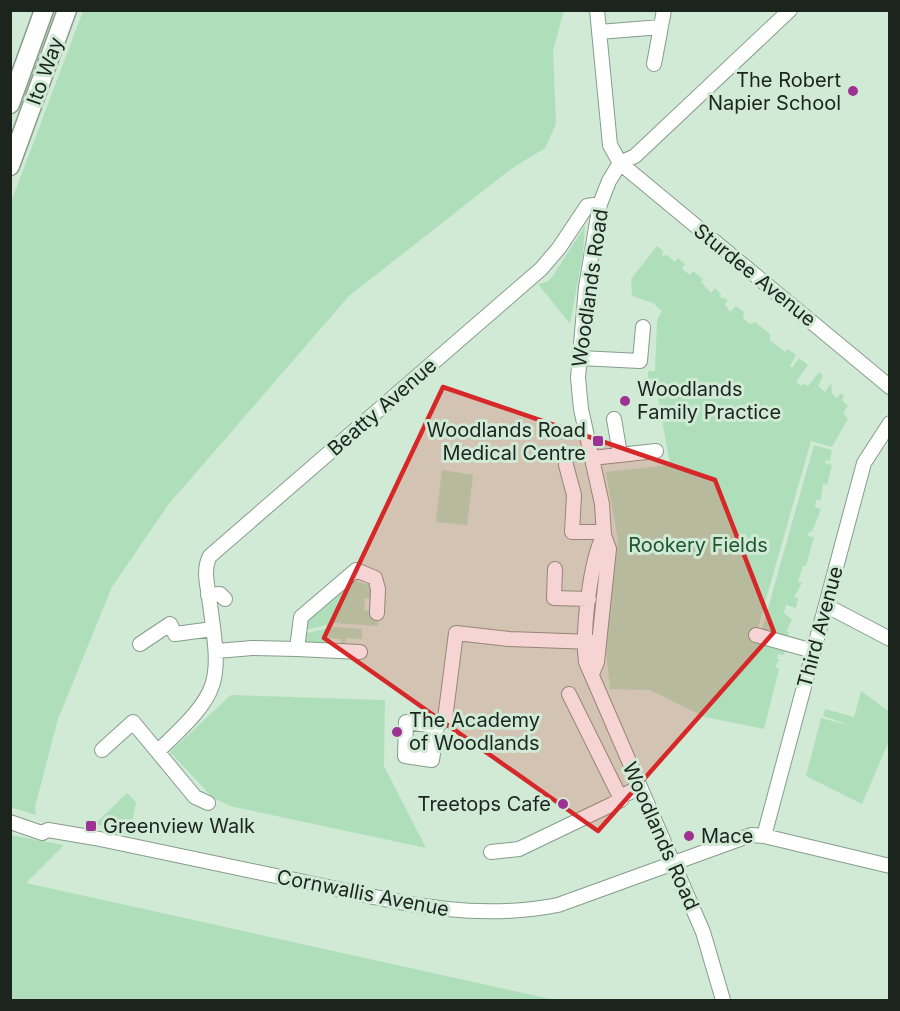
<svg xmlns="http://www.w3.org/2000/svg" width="900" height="1011" viewBox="0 0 900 1011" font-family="Inter,sans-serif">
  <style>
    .green { fill: #afdfba }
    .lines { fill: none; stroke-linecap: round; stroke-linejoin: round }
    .minor-casing { stroke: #859d8a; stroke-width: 16 }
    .major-casing { stroke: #859d8a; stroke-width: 21 }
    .minor { stroke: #fff; stroke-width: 14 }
    .major { stroke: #fff; stroke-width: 18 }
    .marked { fill: #d62828; fill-opacity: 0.2; stroke: #d62828; stroke-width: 4.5; stroke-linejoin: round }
    .poi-dot { fill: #9d3293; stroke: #d1ead6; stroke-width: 2 }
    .labels { text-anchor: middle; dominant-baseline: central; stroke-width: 6; stroke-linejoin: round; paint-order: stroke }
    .street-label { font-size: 20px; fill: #1b241d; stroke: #d1ead6 }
    .poi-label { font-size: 20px; fill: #1b241d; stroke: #d1ead6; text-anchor: start }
    .park-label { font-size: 20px; fill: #1f5631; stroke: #d1ead6 }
  </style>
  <rect width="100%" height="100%" fill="#d1ead6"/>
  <path class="green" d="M83,11H564L553,50L556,124L545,148L511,169L349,296L168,505L112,587L58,719L35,807L36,815L10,807L11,202Z
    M585,226L583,253L570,324L538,284L547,282L552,277Z
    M657,246L663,251L662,256L667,255L675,262L678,258L685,264L682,269L690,275L693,271L703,279L701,282L711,293L715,288L721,294L720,297L728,300L725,304L730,312L736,306L744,312L743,318L750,324L755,322L770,334V340L785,352L788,349L796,355L790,366L792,368L799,358L808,365L796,382L801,386L804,384L808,386L819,372L823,376L818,386L825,392L831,383L832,393L837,398L841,393L844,396L842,400L848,406L843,413L848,419L832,447L811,441L755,638L786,647L784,655L778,654L777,659L782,661H778L775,667L779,669L764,729L705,717L650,690L610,689L605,641L618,541L606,472L670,465L655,380L648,379V371H655L657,320L662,311L653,303L632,296L631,279Z
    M814,445L832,450L830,461L826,460L825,463L832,465L827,485L823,484L821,500H816L815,507L821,509L812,532H809L808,536L814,537L806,566H803L798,582L802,583L794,597L798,598L796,608L786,605L784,613L792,620L786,631L789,632L787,640L761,633Z
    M442,470L473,475L467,525L436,522Z
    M353,580L371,586L373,599L365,598L364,610L379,614L378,626L335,623L306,630L308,615L311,618L348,587L346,583Z
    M334,627L362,629V639L346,638L345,647L341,646L342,639L330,638L329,646L304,642L302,634Z
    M861,691L890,712L889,741L862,804L806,776L821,718L852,726L823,716L825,709L854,717Z
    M231,695L385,700L384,766L426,848L230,806L212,797L170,752Z
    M127,793L136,802L130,835L95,824Z
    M10,835L64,845L26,883L555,1000H11Z"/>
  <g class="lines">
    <defs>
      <path id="minor" d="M597,10L610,145L620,163L890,387
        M599,32L661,27
        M654,64L664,10
        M580,358L640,361L643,327
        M614,419L620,454
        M592,458L656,451
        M566,465L574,495L572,532H604
        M604,535C590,560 582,633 586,662L703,932L723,1000
        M555,569L554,598L589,599
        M208,595L220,594L225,599
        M827,606L890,639
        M756,635L813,651
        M140,644L170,624L175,634L213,629
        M297,649L360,652
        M217,651L252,648L297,649L301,617L356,570L375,578L378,589L377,613
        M592,674L597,662L609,549L604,535L602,504L581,409L578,378L586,287L600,204L609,181L620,163L635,156L790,10
        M569,694L620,797
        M437,726L432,760L405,756L406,722L437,726L445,719L456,633L509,639L593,642
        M102,750L133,722L195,797L208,803
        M158,751C224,689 221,684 209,597C207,583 203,569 210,556L541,269L559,248L587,206L600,204
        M10,822L42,833L48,830L95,838C168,853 241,869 314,884C398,902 471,922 558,905L751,835L764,836L890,866
        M764,836L864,463L890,423
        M491,852L519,849L621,800L620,797L640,787"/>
      <path id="major" d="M10,104L44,10
        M10,166L67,10"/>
    </defs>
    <use href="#minor" class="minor-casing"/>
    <use href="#major" class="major-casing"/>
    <use href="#minor" class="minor"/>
    <use href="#major" class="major"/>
  </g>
  <path class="marked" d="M443,387L715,480L774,632L598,831L324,638Z"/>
  <g class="poi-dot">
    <circle cx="853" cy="91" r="6"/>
    <circle cx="625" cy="401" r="6"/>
    <rect x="592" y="435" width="12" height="12" rx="3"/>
    <circle cx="397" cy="732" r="6"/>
    <circle cx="563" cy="804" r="6"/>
    <rect x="85" y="820" width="12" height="12" rx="3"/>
    <circle cx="689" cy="836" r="6"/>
  </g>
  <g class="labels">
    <g class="street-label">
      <text transform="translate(45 71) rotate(-70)">Ito Way</text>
      <text transform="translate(755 275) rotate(39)">Sturdee Avenue</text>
      <text transform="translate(590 288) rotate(-82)">Woodlands Road</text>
      <text transform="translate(382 407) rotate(-41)">Beatty Avenue</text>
      <text transform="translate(820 627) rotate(-75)">Third Avenue</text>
      <text transform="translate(661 836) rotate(66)">Woodlands Road</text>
      <text transform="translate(363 893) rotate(11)">Cornwallis Avenue</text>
    </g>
    <g class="poi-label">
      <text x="841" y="80" text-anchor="end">The Robert<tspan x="841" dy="23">Napier School</tspan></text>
      <text x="637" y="389">Woodlands<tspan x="637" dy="23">Family Practice</tspan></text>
      <text x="586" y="430" text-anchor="end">Woodlands Road<tspan x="586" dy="23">Medical Centre</tspan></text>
      <text x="409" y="720">The Academy<tspan x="409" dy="23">of Woodlands</tspan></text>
      <text x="551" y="804" text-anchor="end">Treetops Cafe</text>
      <text x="103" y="826">Greenview Walk</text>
      <text x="701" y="836">Mace</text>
    </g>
    <g class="park-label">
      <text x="698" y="545">Rookery Fields</text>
    </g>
  </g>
  <rect width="900" height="1011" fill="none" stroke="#1b241d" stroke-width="24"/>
</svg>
